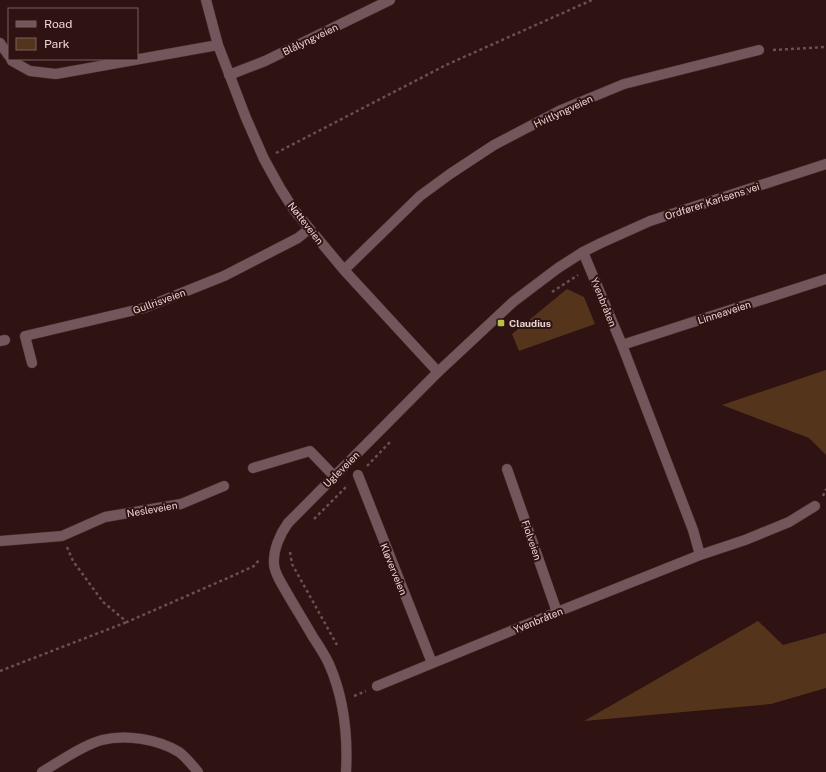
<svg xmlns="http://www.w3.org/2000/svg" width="826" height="772" viewBox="0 0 826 772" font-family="'Public Sans',sans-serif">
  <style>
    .green { fill: #54351c }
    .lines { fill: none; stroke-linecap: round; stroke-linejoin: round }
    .minor-casing { stroke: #492d2d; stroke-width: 11 }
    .tertiary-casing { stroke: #492d2d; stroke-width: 11 }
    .path { stroke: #6b5050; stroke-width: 2.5; stroke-dasharray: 3 3; stroke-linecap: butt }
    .minor { stroke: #71565c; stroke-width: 10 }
    .tertiary { stroke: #71565c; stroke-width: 10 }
    .poi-dot { fill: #b9c046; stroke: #2f1212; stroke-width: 1.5 }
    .labels { text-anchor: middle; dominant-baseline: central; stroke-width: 4; stroke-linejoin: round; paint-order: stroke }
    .street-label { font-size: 10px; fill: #ebd6d4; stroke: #2f1212 }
    .poi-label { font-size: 10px; font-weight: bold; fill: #ebd6d4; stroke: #2f1212; text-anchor: start }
  </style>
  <rect width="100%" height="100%" fill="#2f1212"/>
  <path class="green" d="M567,289L584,297L595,324L519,351L512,334Z
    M826,370V455L809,438L722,405Z
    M758,621L783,645L826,633V688L771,704L584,721Z"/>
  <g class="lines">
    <defs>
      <path id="minor" d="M206,0L218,45L246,118L264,159L280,188L294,210L344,270L438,372
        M0,43L9,56
        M11,59L12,61L30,71L56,74L218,45
        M229,75L265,61L390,0
        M583,252L622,345L693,530L700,555L745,540L789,522L815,506
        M344,270L420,196L450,174L494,145L561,110L624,84L759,50
        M0,341L5,340
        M622,345L826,279
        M32,363L25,336L144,308L224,276L298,238L309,229
        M253,468L310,451L334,476
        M507,469L557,612
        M358,475L432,663
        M0,541L62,536L105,517L181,504L224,486
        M377,686L557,612L700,555
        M42,772C59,762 83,745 102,740C125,734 158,739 179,752C186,757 192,765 198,772"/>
      <path id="tertiary" d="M346,772C348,735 344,698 329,664C325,655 319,646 313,637C302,618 290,599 279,579C277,575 274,569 274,564C273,550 280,534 288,523L438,372L513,302L558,268L583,252L601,243L650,221L826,164"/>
    </defs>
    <use href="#minor" class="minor-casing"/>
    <use href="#tertiary" class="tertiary-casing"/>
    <path class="path" d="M773,50L826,47
      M276,153L446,65L592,0
      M552,292L578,275
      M367,466L390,442
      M823,496L826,489
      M314,519L348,485
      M67,547L73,561L103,602L127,622L230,577L254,566L259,560
      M290,552L292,564L337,645
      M0,671L127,622
      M354,696L366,691"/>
    <use href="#minor" class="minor"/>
    <use href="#tertiary" class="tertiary"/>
  </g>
  <rect class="poi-dot" x="497" y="319" width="8" height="8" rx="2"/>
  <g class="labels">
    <g class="street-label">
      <text transform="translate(310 39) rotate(-26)">Blålyngveien</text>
      <text transform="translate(563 111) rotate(-25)">Hvitlyngveien</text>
      <text transform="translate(712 201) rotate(-18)">Ordfører Karlsens vei</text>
      <text transform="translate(306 223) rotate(52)">Nøtteveien</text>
      <text transform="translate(159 301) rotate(-20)">Gullrisveien</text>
      <text transform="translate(604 302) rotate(68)">Yvenbråten</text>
      <text transform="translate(724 312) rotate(-18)">Linneaveien</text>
      <text transform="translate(341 469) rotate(-45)">Ugleveien</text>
      <text transform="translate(152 509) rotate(-10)">Nesleveien</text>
      <text transform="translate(532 540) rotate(71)">Fiolveien</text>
      <text transform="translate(394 569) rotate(68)">Kløverveien</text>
      <text transform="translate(538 620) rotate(-22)">Yvenbråten</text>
    </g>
    <g class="poi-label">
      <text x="509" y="323">Claudius</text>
    </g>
  </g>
  <rect x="8" y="8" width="130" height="52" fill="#2f1212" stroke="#7a6060"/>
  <rect x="16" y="21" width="20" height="6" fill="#71565c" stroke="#7a6060"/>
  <text x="44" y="28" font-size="12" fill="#ebd6d4">Road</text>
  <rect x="16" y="38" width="20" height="12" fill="#54351c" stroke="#7a6060"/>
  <text x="44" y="48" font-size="12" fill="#ebd6d4">Park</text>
</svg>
